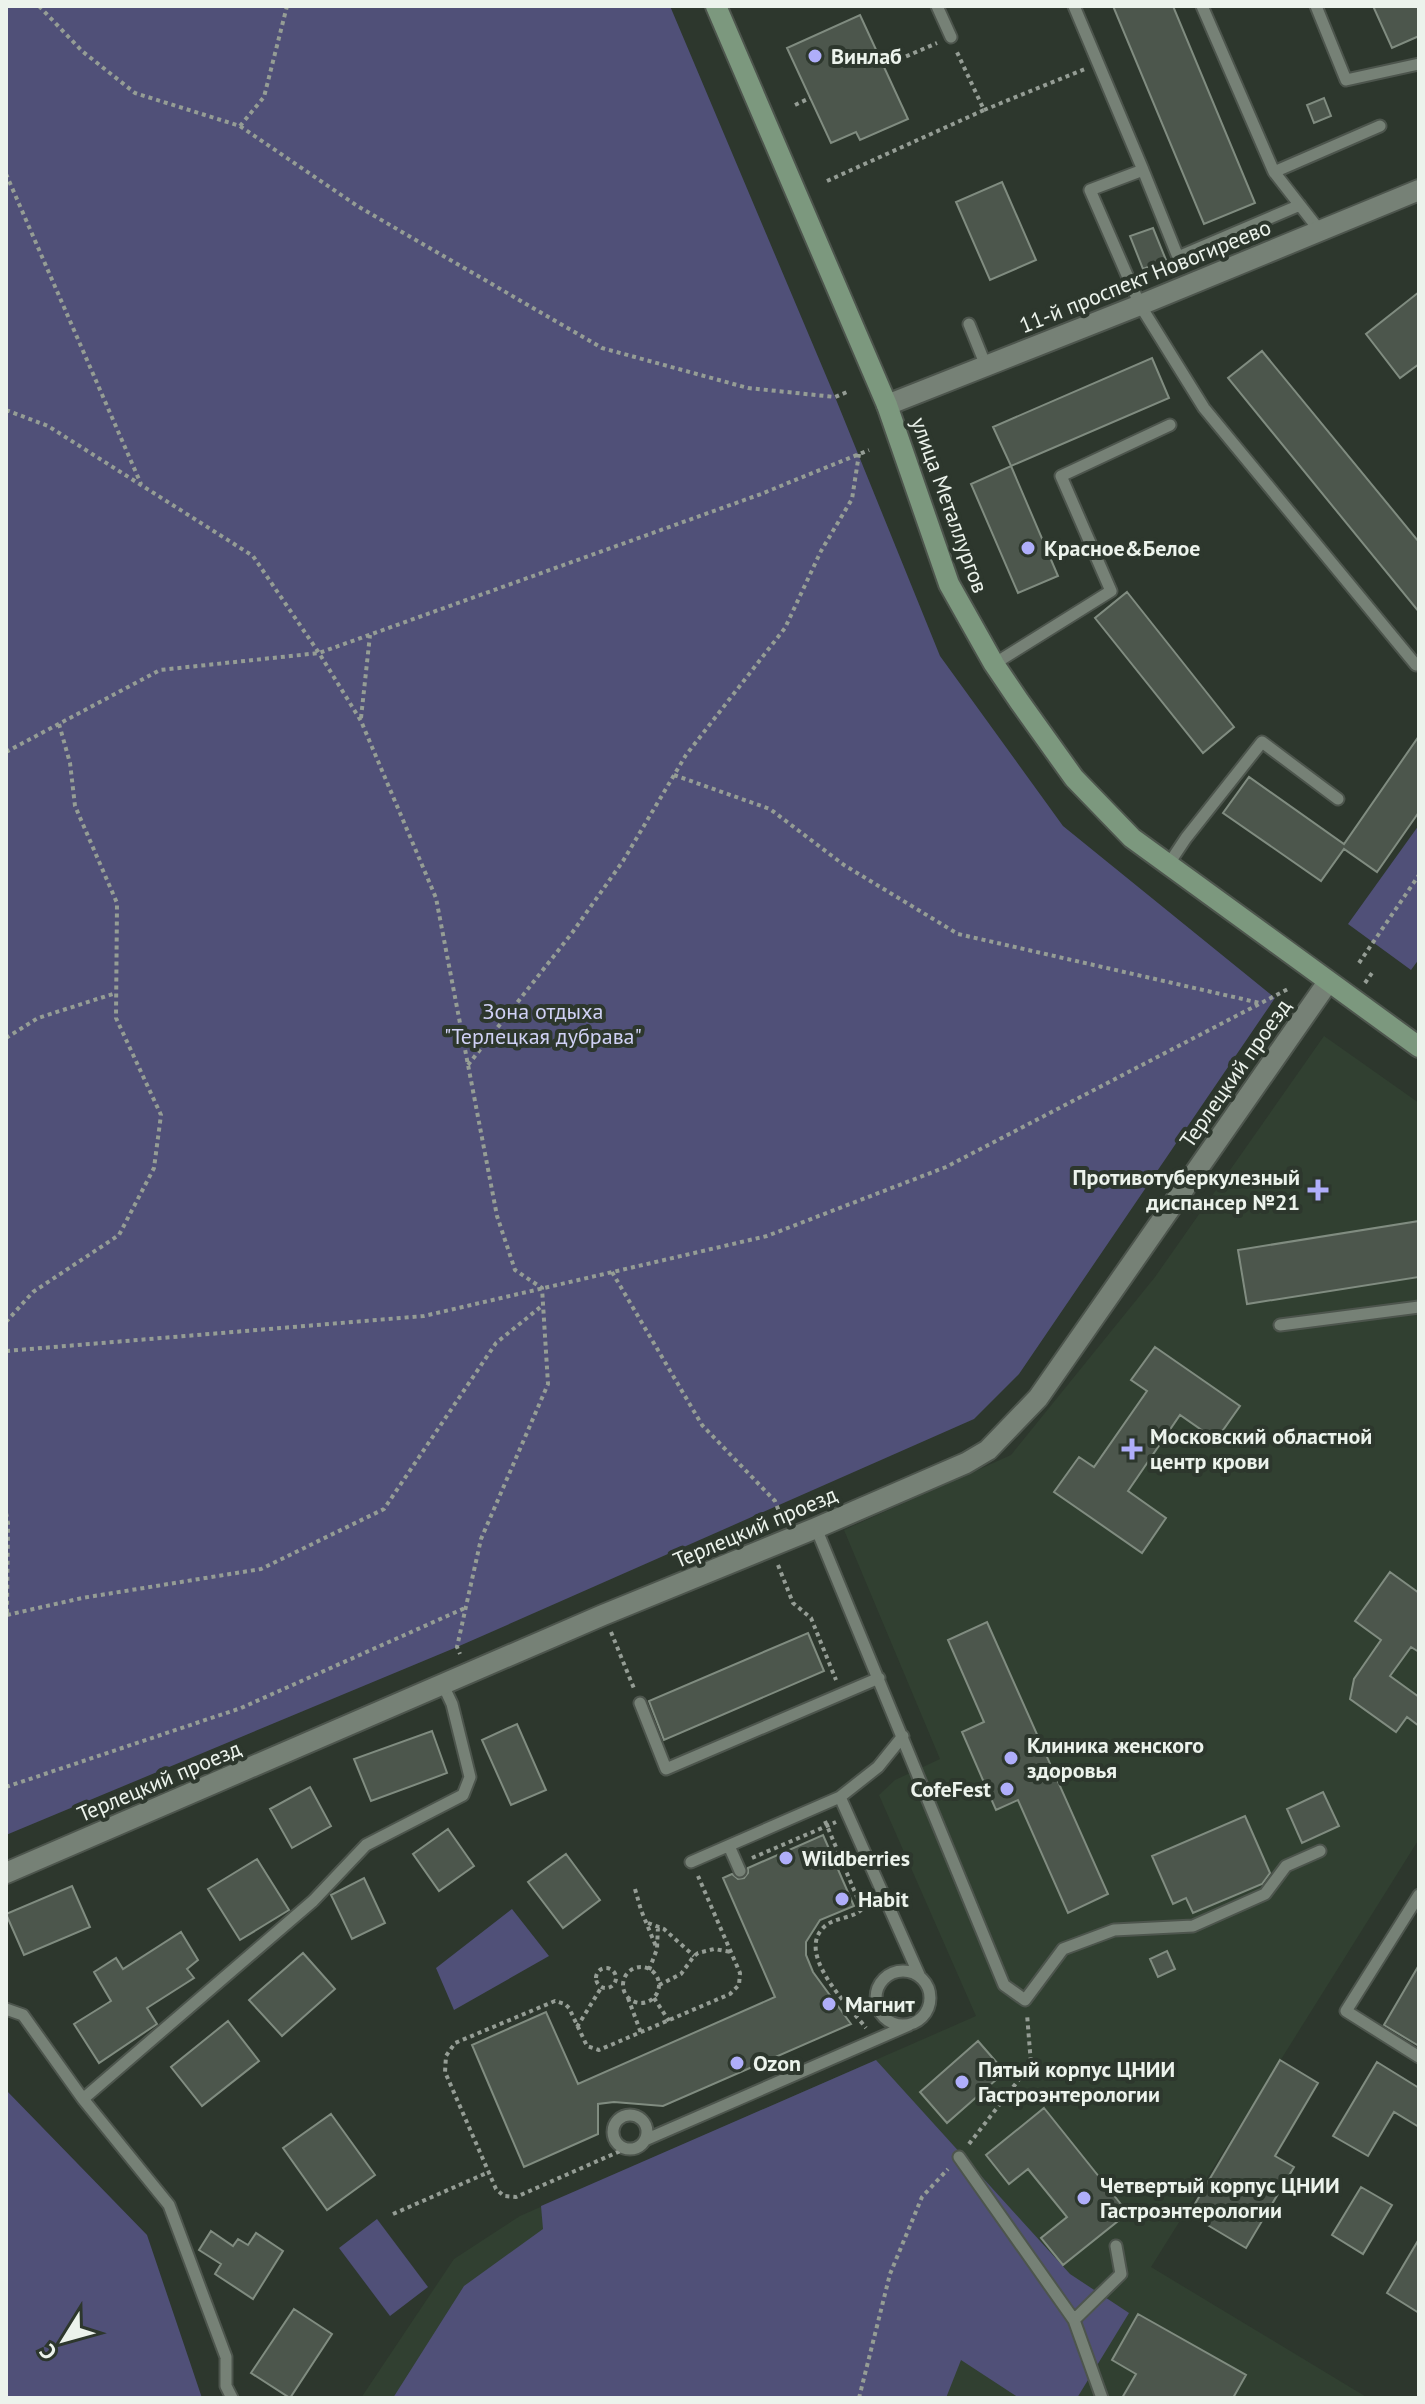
<svg xmlns="http://www.w3.org/2000/svg" width="1425" height="2404" viewBox="0 0 1425 2404" font-family="'PT Sans',sans-serif">
  <style>
    .built { fill: #314031 }
    .green { fill: #505078 }
    .building { fill: #4c564c; stroke: #808c80; stroke-width: 2 }
    .lines { fill: none; stroke-linecap: round; stroke-linejoin: round }
    .lane-casing { stroke: #4d554d; stroke-width: 15 }
    .street-casing { stroke: #4d554d; stroke-width: 24 }
    .secondary-casing { stroke: #4d554d; stroke-width: 24 }
    .path { stroke: #959d95; stroke-width: 4; stroke-dasharray: 4 4; stroke-linecap: butt }
    .lane { stroke: #768176; stroke-width: 11 }
    .street { stroke: #768176; stroke-width: 20 }
    .secondary { stroke: #7c987e; stroke-width: 20 }
    .poi-dot { fill: #afaefa; stroke: #2d372d; stroke-width: 3 }
    .labels { text-anchor: middle; dominant-baseline: central; stroke-width: 8; stroke-linejoin: round; paint-order: stroke }
    .poi-label { font-size: 22px; font-weight: bold; fill: #ecf3ec; stroke: #2d372d; text-anchor: start }
    .street-label { font-size: 22px; fill: #ecf3ec; stroke: #2d372d }
    .park-label { font-size: 22px; fill: #d0d1f5; stroke: #2d372d }
  </style>
  <rect width="100%" height="100%" fill="#2d372d"/>
  <path class="built" d="M1324,1036L1419,1103V1839L1151,2267L1368,2398H361L454,2259L520,2216L976,2016L879,1795L895,1780L940,1759L844,1530L1011,1455L1155,1277Z"/>
  <path class="green" d="M6,6H670L835,397L940,656L1063,826L1275,998L1019,1374L974,1419L457,1647L6,1835Z
    M1419,825V959L1411,970L1348,924Z
    M512,1909L549,1956L454,2010L436,1968Z
    M876,2060L1070,2274L1129,2313L1077,2398H1019L961,2360L946,2398H393L464,2286L543,2229L541,2206Z
    M6,2090L147,2235L202,2398H6Z
    M377,2219L428,2287L390,2316L339,2248Z"/>
  <path class="building" d="M1113,6H1173L1255,203L1204,224Z
    M1373,6H1419V36L1392,48Z
    M860,15L908,119L860,140L856,132L831,143L787,48Z
    M1324,98L1331,116L1314,123L1307,105Z
    M1002,182L1036,260L990,280L956,202Z
    M1153,228L1166,260L1143,269L1130,236Z
    M1419,292V364L1400,378L1366,334Z
    M1262,351L1419,542V612L1228,378Z
    M1152,358L1169,398L1011,466L993,427Z
    M1011,466L1058,576L1018,593L971,484Z
    M1127,592L1234,727L1203,753L1095,618Z
    M1419,736V812L1377,872L1344,849L1321,881L1223,813L1249,777L1344,844Z
    M1419,1221V1277L1247,1304L1238,1250Z
    M1155,1347L1240,1406L1216,1440L1180,1415L1128,1491L1166,1518L1142,1553L1054,1492L1079,1457L1094,1467L1147,1391L1131,1380Z
    M1390,1572L1419,1593V1652L1411,1647L1390,1676L1419,1697V1726L1407,1717L1396,1732L1350,1699L1354,1679L1381,1640L1355,1621Z
    M987,1622L1108,1894L1068,1913L1018,1800L996,1810L962,1732L984,1722L948,1640Z
    M808,1633L824,1671L664,1740L649,1701Z
    M517,1724L546,1790L511,1805L482,1740Z
    M432,1731L447,1773L371,1801L354,1759Z
    M310,1787L331,1826L292,1848L270,1809Z
    M1323,1792L1339,1826L1302,1843L1287,1809Z
    M1245,1816L1270,1873L1262,1884L1193,1913L1186,1898L1173,1904L1152,1856Z
    M448,1829L474,1866L439,1891L413,1854Z
    M823,1835L854,1906L820,1920L806,1942V1955L813,1972L851,2024L663,2106L614,2102L598,2104V2134L524,2167L472,2045L546,2012L578,2084L775,1997L723,1878L732,1874L738,1879L744,1878L748,1873V1868Z
    M566,1854L600,1900L563,1928L528,1882Z
    M257,1859L289,1910L240,1940L208,1889Z
    M364,1878L385,1923L352,1939L331,1895Z
    M72,1886L90,1927L24,1955L6,1914Z
    M181,1932L198,1960L187,1969L194,1978L147,2008L157,2024L99,2063L74,2024L111,2001L94,1972L116,1958L123,1969Z
    M1167,1951L1175,1969L1158,1977L1150,1959Z
    M303,1953L335,1989L282,2036L249,2000Z
    M1419,1965V2046L1384,2025Z
    M228,2021L259,2061L202,2106L171,2067Z
    M978,2041L1005,2072L947,2123L920,2092Z
    M1280,2060L1318,2083L1275,2156L1294,2167L1246,2248L1189,2214Z
    M1377,2062L1419,2088V2127L1394,2112L1368,2156L1333,2136Z
    M1044,2108L1128,2213L1063,2265L1041,2238L1067,2217L1028,2169L1009,2184L986,2155Z
    M331,2114L375,2175L327,2210L283,2148Z
    M1361,2187L1392,2205L1363,2254L1332,2235Z
    M211,2231L233,2246L238,2239L248,2245L256,2233L283,2251L253,2299L215,2274L221,2264L199,2250Z
    M1419,2239V2313L1387,2293Z
    M294,2309L332,2334L290,2398L251,2373Z
    M1138,2314L1246,2375L1233,2398H1122L1136,2374L1112,2360Z"/>
  <g class="lines">
    <defs>
      <path id="lane" d="M937,6L951,37
        M1074,6L1143,170L1090,190L1140,305L1204,408L1416,665
        M1202,6L1274,172L1380,126
        M1316,6L1346,80L1419,64
        M1143,170L1178,257L1300,205
        M1274,172L1320,231
        M969,324L986,366
        M994,664L1111,591L1061,476L1170,425
        M1168,865L1186,838L1262,742L1338,799
        M1280,1325L1419,1307
        M816,1528L1004,1985L1025,2000L1063,1949L1114,1930L1193,1926L1265,1894L1286,1866L1320,1851
        M640,1703L666,1769L879,1678
        M840,1797L878,1767L903,1736
        M729,1846L740,1871
        M691,1862L840,1797L920,1977
        M1419,1895L1346,2011L1419,2057
        M876 1998a27 27 0 1 1 54 0a27 27 0 1 1-54 0Z
        M6,2009L23,2015L83,2099
        M613 2132a17 17 0 1 1 34 0a17 17 0 1 1-34 0Z
        M645,2140L909,2025
        M959,2157L1074,2320L1102,2398
        M1074,2320L1121,2274L1116,2246
        M232,2398L226,2386V2357L169,2205L83,2099L313,1901L366,1845L463,1795L470,1777L452,1704L443,1685"/>
      <path id="street" d="M887,405L1140,305L1419,190
        M6,1873L603,1615L816,1528L966,1463L988,1450L1038,1398L1328,982"/>
      <path id="secondary" d="M716,6L887,405L949,584L994,664L1019,701L1074,778L1132,838L1419,1047"/>
    </defs>
    <use href="#lane" class="lane-casing"/>
    <use href="#street" class="street-casing"/>
    <use href="#secondary" class="secondary-casing"/>
    <path class="path" d="M39,6L82,51L135,93L240,126L359,207L602,348L748,388L835,397L847,392
      M884,66L937,43
      M795,105L810,98
      M984,110L1085,69
      M240,126L264,97L287,6
      M6,174L141,484
      M827,181L984,110L956,50
      M6,410L48,426L253,556L319,653L361,721L436,898L497,1216L515,1270L542,1288L548,1384L481,1539L457,1647L460,1654
      M361,718L370,635
      M6,752L160,670L319,653L761,494L869,450
      M674,775L770,809L844,865L958,934L1260,1003
      M1359,963L1419,875
      M1365,983L1372,973
      M6,1038L38,1018L116,993
      M468,1065L572,933L623,861L686,755L785,628L821,551L852,499L859,454
      M612,1272L702,1425L775,1501L781,1517L780,1522
      M6,1322L33,1292L119,1235L154,1168L161,1115L116,1018L117,903L75,806L70,763L59,724
      M6,1351L424,1316L767,1236L946,1167L1288,989
      M6,1513L8,1523L7,1614
      M778,1565L793,1603L811,1618L836,1680
      M7,1615L82,1598L261,1569L384,1509L496,1343L543,1305
      M611,1632L635,1691
      M6,1787L241,1708L465,1608
      M825,1821L862,1909C853,1919 834,1917 824,1927C795,1954 849,2006 866,2028
      M752,1858L836,1822
      M635,1889L641,1910L657,1949
      M648,1923L664,1929L694,1956
      M623 1985a18 18 0 1 1 36 0a18 18 0 1 1-36 0Z
      M596 1978a10 10 0 1 1 20 0a10 10 0 1 1-20 0Z
      M649,1970L657,1949L658,1926
      M659,1985L681,1974L694,1956L698,1953L714,1949L731,1952
      M628,1998L641,2033
      M654,1998L669,2021
      M577,2027L601,1988
      M969,2144L1031,2064L1027,2014
      M627,2148L516,2197L504,2196L496,2189L445,2072L446,2056L455,2043L555,2001L565,2004L569,2008L587,2046L599,2050L730,1994L739,1985L740,1973L698,1876
      M393,2214L489,2172
      M859,2398L890,2274L922,2197L948,2169"/>
    <use href="#lane" class="lane"/>
    <use href="#street" class="street"/>
    <use href="#secondary" class="secondary"/>
  </g>
  <g class="poi-dot">
    <circle cx="815" cy="56" r="8"/>
    <circle cx="1028" cy="548" r="8"/>
    <path d="M1314 1178h8v8h8v8h-8v8h-8v-8h-8v-8h8z"/>
    <path d="M1128 1437h8v8h8v8h-8v8h-8v-8h-8v-8h8z"/>
    <circle cx="1011" cy="1758" r="8"/>
    <circle cx="1007" cy="1789" r="8"/>
    <circle cx="786" cy="1858" r="8"/>
    <circle cx="842" cy="1899" r="8"/>
    <circle cx="829" cy="2004" r="8"/>
    <circle cx="737" cy="2063" r="8"/>
    <circle cx="962" cy="2082" r="8"/>
    <circle cx="1084" cy="2198" r="8"/>
  </g>
  <g class="labels">
    <g class="poi-label">
      <text x="831" y="56">Винлаб</text>
      <text x="1044" y="548">Красное&amp;Белое</text>
      <text x="1300" y="1177" text-anchor="end">Противотуберкулезный<tspan x="1300" dy="25">диспансер №21</tspan></text>
      <text x="1150" y="1436">Московский областной<tspan x="1150" dy="25">центр крови</tspan></text>
      <text x="1027" y="1745">Клиника женского<tspan x="1027" dy="25">здоровья</tspan></text>
      <text x="991" y="1789" text-anchor="end">CofeFest</text>
      <text x="802" y="1858">Wildberries</text>
      <text x="858" y="1899">Habit</text>
      <text x="845" y="2004">Магнит</text>
      <text x="753" y="2063">Ozon</text>
      <text x="978" y="2069">Пятый корпус ЦНИИ<tspan x="978" dy="25">Гастроэнтерологии</tspan></text>
      <text x="1100" y="2185">Четвертый корпус ЦНИИ<tspan x="1100" dy="25">Гастроэнтерологии</tspan></text>
    </g>
    <g class="street-label">
      <text transform="translate(1145 276) rotate(-22)">11-й проспект Новогиреево</text>
      <text transform="translate(950 505) rotate(70)">улица Металлургов</text>
      <text transform="translate(1235 1073) rotate(-55)">Терлецкий проезд</text>
      <text transform="translate(755 1527) rotate(-23)">Терлецкий проезд</text>
      <text transform="translate(159 1781) rotate(-23)">Терлецкий проезд</text>
    </g>
    <g class="park-label">
      <text x="543" y="1011">Зона отдыха<tspan x="543" dy="25">"Терлецкая дубрава"</tspan></text>
    </g>
  </g>
  <rect width="1425" height="2404" fill="none" stroke="#ecf3ec" stroke-width="16"/>
  <g transform="translate(64 2340) rotate(233)" stroke="#2d372d" stroke-width="6" paint-order="stroke">
  <path d="M0-6L14 30L0 20L-14 30Z" fill="#ecf3ec"/>
  <text y="-12" font-size="22" font-weight="bold" text-anchor="middle" fill="#ecf3ec">С</text>
  </g>
</svg>
